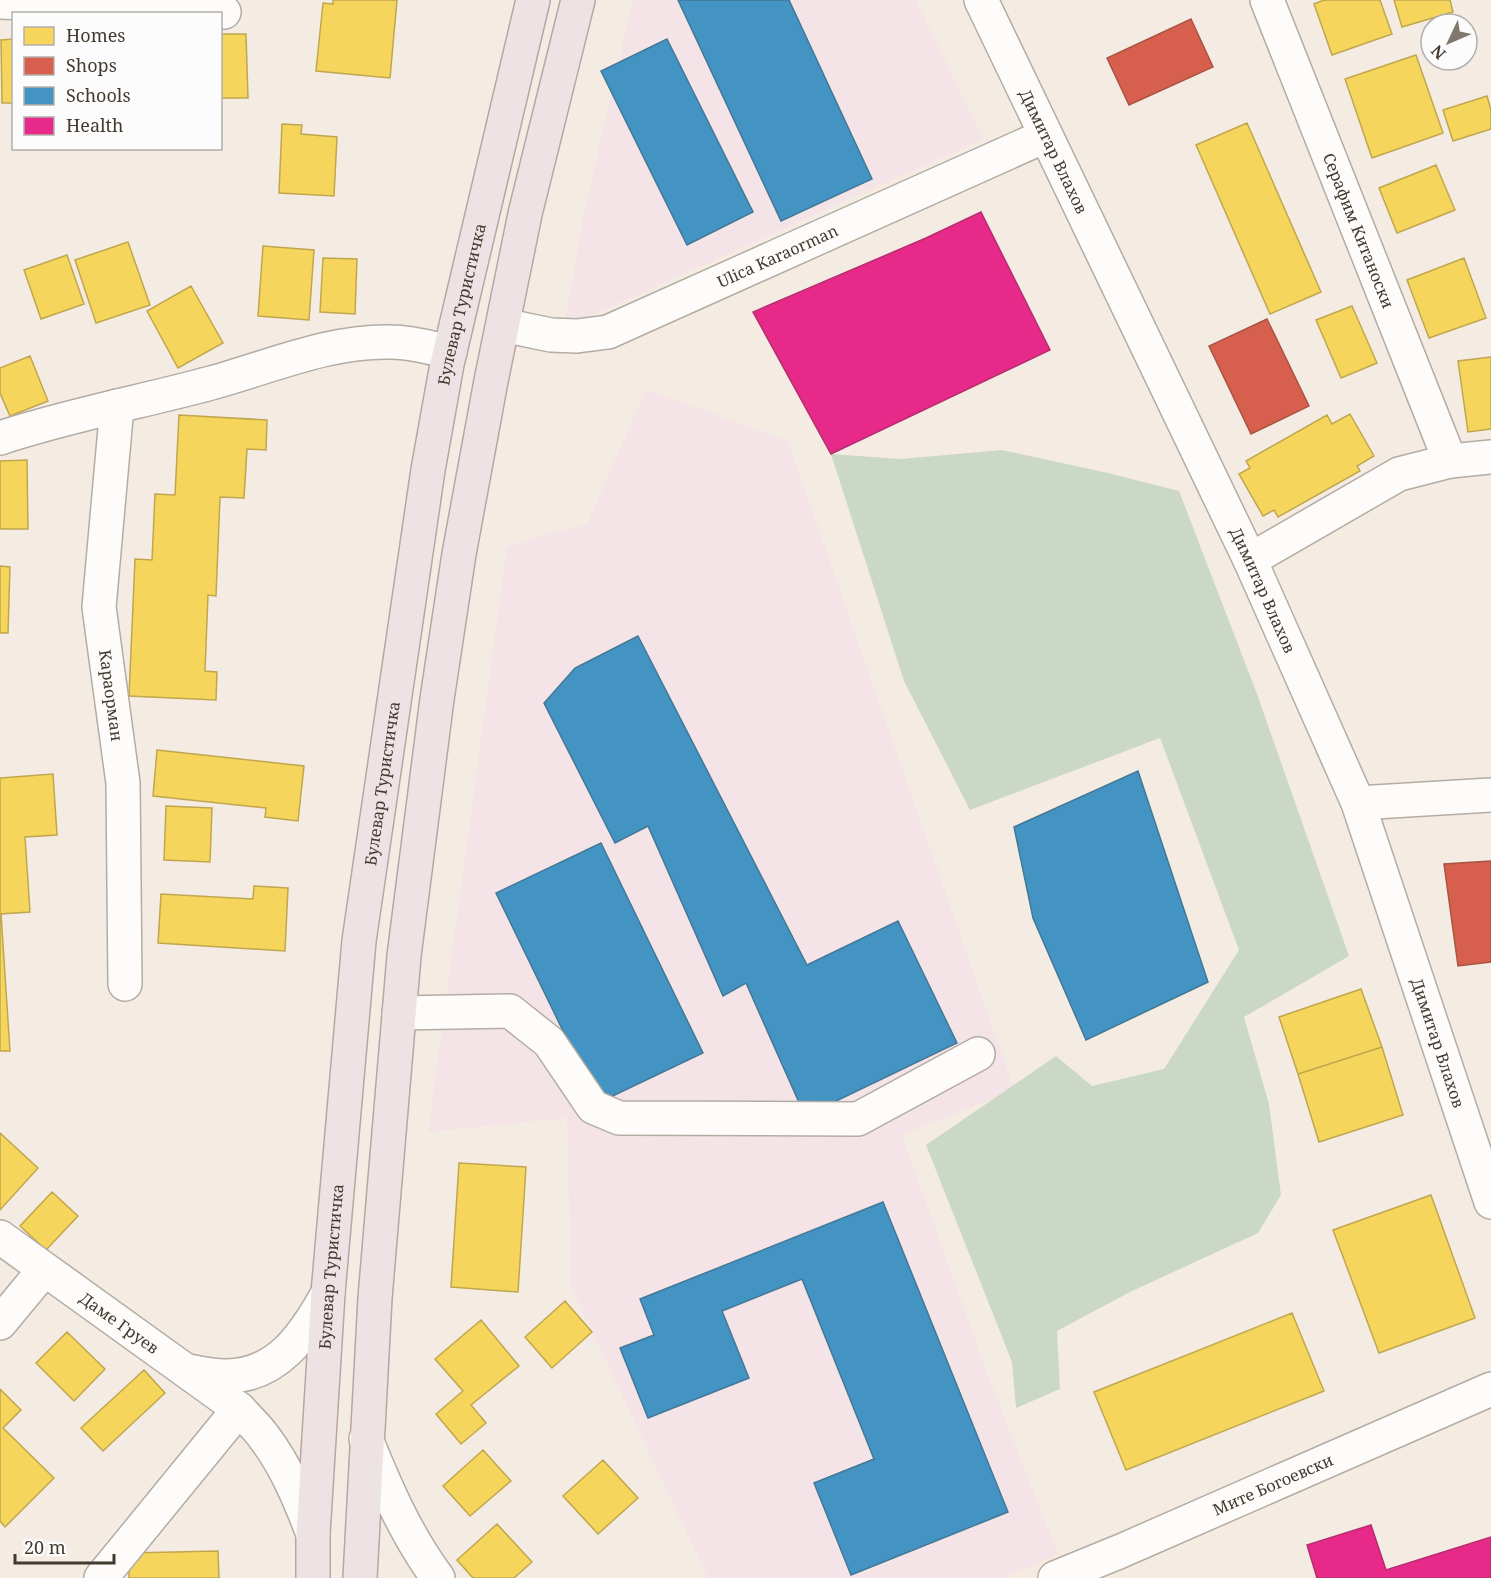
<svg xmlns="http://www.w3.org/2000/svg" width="1491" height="1578" viewBox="0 0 1491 1578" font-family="'Noto Serif',serif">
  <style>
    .education { fill: #f4e4e7 }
    .forest { fill: #ccd8c6 }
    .homes { fill: #f6d55c; stroke: #c0a64e; stroke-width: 1.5 }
    .shops { fill: #d6604d; stroke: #aa5444; stroke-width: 1.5 }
    .schools { fill: #4393c3; stroke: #437896; stroke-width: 1.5 }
    .health { fill: #e7298a; stroke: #b62e6e; stroke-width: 1.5 }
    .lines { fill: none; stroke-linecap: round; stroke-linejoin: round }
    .minor-casing { stroke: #b4aca3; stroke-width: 36 }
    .major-casing { stroke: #baa4a4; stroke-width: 36 }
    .minor { stroke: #fdfcfb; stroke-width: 33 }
    .major { stroke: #eee3e4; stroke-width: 33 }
    .labels { text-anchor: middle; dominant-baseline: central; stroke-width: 6; stroke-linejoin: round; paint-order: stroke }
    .street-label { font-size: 16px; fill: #43392e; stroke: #fcfcfc }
  </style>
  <rect width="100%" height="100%" fill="#f4ece3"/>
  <path class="education" d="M633,0H916L983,139L564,328L584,213Z
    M646,389L788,441L1013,1086L993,1099L902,1135L986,1370L1058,1554L1003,1578H708L571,1287L567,1118L428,1132L507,546L587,524Z"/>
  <path class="forest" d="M1002,450L1108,473L1179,491L1257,694L1349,956L1244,1017L1269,1104L1281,1195L1258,1233L1130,1292L1057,1331L1060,1389L1016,1408L1012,1362L926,1145L1056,1056L1092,1086L1164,1069L1239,950L1160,738L970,810L904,681L831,454L900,459Z"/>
  <path class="homes" d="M333,0H397L390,78L316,71L323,3L333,4Z
    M1324,0H1380L1392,34L1332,55L1314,4Z
    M1394,0H1450L1453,12L1402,27Z
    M220,34H246L248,98H220Z
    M14,39V103H2L1,40Z
    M1416,55L1443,133L1372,158L1345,79Z
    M1487,96L1491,110V129L1453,141L1443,110Z
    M1247,123L1321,292L1270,314L1196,145Z
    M282,124L302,125L301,134L337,137L334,196L279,193Z
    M1436,165L1455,210L1397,233L1379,188Z
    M128,242L150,305L96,323L75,260Z
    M263,246L314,250L309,320L258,316Z
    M67,255L84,304L41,319L24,270Z
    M323,258L357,259L355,314L320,312Z
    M1464,258L1486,318L1429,338L1407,280Z
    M191,286L223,343L178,368L147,311Z
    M1352,306L1377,363L1341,378L1316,320Z
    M30,356L48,401L10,416L0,393V368Z
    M1491,357V429L1468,432L1458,361Z
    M1350,414L1374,456L1357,466L1360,471L1278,517L1274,510L1263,516L1239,474L1250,468L1246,461L1327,415L1332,424Z
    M179,415L267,420L266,450L247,449L244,498L220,497L216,596L208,595L205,671L217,672L216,700L129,696L135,559L152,560L155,494L175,495Z
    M27,460L28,529H0V461Z
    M0,566L10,567L8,633H0Z
    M157,750L304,766L298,821L265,817L266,808L153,796Z
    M53,774L57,835L25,837L30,912L1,914L10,1051H0V778Z
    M166,806L212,808L210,862L164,860Z
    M254,886L288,888L285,951L158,943L161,894L253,899Z
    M1361,989L1382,1047L1298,1074L1279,1017Z
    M1382,1047L1403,1115L1319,1142L1298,1074Z
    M0,1133L38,1168L0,1210Z
    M459,1163L526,1167L518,1292L451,1287Z
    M52,1192L78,1216L46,1250L20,1226Z
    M1431,1195L1475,1318L1379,1353L1333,1230Z
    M565,1301L592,1332L552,1368L525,1337Z
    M1292,1313L1324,1391L1126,1470L1094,1392Z
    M481,1320L519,1366L471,1405L486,1423L461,1444L436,1414L463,1391L435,1359Z
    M67,1332L105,1369L74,1401L36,1363Z
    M144,1370L165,1393L103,1451L81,1428Z
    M0,1389L21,1410L3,1428L54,1478L5,1527L0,1521Z
    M483,1450L511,1481L470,1516L443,1486Z
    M603,1460L638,1498L598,1534L563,1496Z
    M497,1524L532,1562L514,1578H473L457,1560Z
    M218,1551L219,1578H129V1553Z"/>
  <path class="shops" d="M1191,19L1213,67L1129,105L1107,58Z
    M1267,319L1309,406L1251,434L1209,346Z
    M1491,861V962L1458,966L1444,864Z"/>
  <path class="schools" d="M678,0H789L872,179L781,221Z
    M667,39L753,212L687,245L601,71Z
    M638,636L807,965L898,921L957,1043L805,1116L746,983L723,996L648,826L615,843L544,703L575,668Z
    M1138,771L1208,982L1086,1040L1033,918L1014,827Z
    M601,843L703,1053L598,1103L496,893Z
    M883,1202L1008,1512L851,1575L814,1483L874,1459L802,1279L722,1311L749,1378L648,1418L620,1348L654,1335L640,1299Z"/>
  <path class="health" d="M981,212L1050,350L831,454L753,312L926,238Z
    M1371,1525L1386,1570L1491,1537V1578H1317L1307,1545Z"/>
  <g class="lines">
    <defs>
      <g id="minor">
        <path id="s1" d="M981,0L1250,560L1358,803L1491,1202"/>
        <path id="s2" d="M1267,0L1450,461"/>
        <path d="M0,2L224,12"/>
        <path id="s3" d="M503,325L551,335L577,336L608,332L1045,136"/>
        <path id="s4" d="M117,406L99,607L123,783L125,984"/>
        <path d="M0,438C69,415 141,402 211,383C270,367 330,340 392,342C411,342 432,348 450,352"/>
        <path d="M1250,560L1399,474L1450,461L1491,457"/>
        <path d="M1358,803L1491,795"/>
        <path d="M399,1013L510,1011L549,1042L593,1107L619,1118L858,1119L978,1054"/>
        <path id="s5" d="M0,1237L239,1409C247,1418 257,1427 264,1437C286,1466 300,1500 313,1534"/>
        <path d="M0,1323L44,1270"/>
        <path d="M188,1371C200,1373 213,1376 225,1376C278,1377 306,1333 328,1293"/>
        <path d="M366,1439C386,1488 406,1535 438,1578"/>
        <path d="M101,1578L239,1409"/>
        <path id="s6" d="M1055,1578L1121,1551L1491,1389"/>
      </g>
      <g id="major">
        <path id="s7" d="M313,1578V1534L328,1293L359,941L428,470L447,364L533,0"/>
        <path d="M360,1578L375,1298L404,956L437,699L459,554L491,381L525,214L578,0"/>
      </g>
    </defs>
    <use href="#minor" class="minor-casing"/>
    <use href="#major" class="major-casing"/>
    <use href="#minor" class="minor"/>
    <use href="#major" class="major"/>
  </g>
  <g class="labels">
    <g class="street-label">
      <text stroke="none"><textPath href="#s1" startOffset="168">Димитар Влахов</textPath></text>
      <text stroke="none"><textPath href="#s2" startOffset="248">Серафим Китаноски</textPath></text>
      <text stroke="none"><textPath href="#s3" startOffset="292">Ulica Karaorman</textPath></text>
      <text stroke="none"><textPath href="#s7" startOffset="1284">Булевар Туристичка</textPath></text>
      <text stroke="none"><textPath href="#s1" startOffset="654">Димитар Влахов</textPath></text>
      <text stroke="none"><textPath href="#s4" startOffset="291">Караорман</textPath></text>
      <text stroke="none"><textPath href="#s7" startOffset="798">Булевар Туристичка</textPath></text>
      <text stroke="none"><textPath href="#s1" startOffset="1140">Димитар Влахов</textPath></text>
      <text stroke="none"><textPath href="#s7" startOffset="312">Булевар Туристичка</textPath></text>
      <text stroke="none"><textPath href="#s5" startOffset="147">Даме Груев</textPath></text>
      <text stroke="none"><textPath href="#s6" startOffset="237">Мите Богоевски</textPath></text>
    </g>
  </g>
  <rect x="12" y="12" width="210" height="138" fill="#fcfcfc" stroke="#b2aeaa" stroke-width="1.5"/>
  <rect x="24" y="27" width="30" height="18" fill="#f6d55c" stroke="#b2aeaa" stroke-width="1.5"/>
  <text x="66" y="42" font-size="18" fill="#43392e">Homes</text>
  <rect x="24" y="57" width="30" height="18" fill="#d6604d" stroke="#b2aeaa" stroke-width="1.5"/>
  <text x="66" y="72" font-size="18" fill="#43392e">Shops</text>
  <rect x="24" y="87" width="30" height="18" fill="#4393c3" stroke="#b2aeaa" stroke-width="1.5"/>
  <text x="66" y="102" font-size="18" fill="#43392e">Schools</text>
  <rect x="24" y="117" width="30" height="18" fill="#e7298a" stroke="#b2aeaa" stroke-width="1.5"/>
  <text x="66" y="132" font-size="18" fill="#43392e">Health</text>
  <g transform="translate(1449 42) rotate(226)"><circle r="28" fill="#fcfcfc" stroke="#b2aeaa" stroke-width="1.5"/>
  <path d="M0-4.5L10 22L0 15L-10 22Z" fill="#81786d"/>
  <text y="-9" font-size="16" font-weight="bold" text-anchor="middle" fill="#43392e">N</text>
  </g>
  <path d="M15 1554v9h99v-9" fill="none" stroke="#43392e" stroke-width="3"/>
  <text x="24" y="1554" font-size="18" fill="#43392e" stroke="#fcfcfc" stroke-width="4.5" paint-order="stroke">20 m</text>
</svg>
